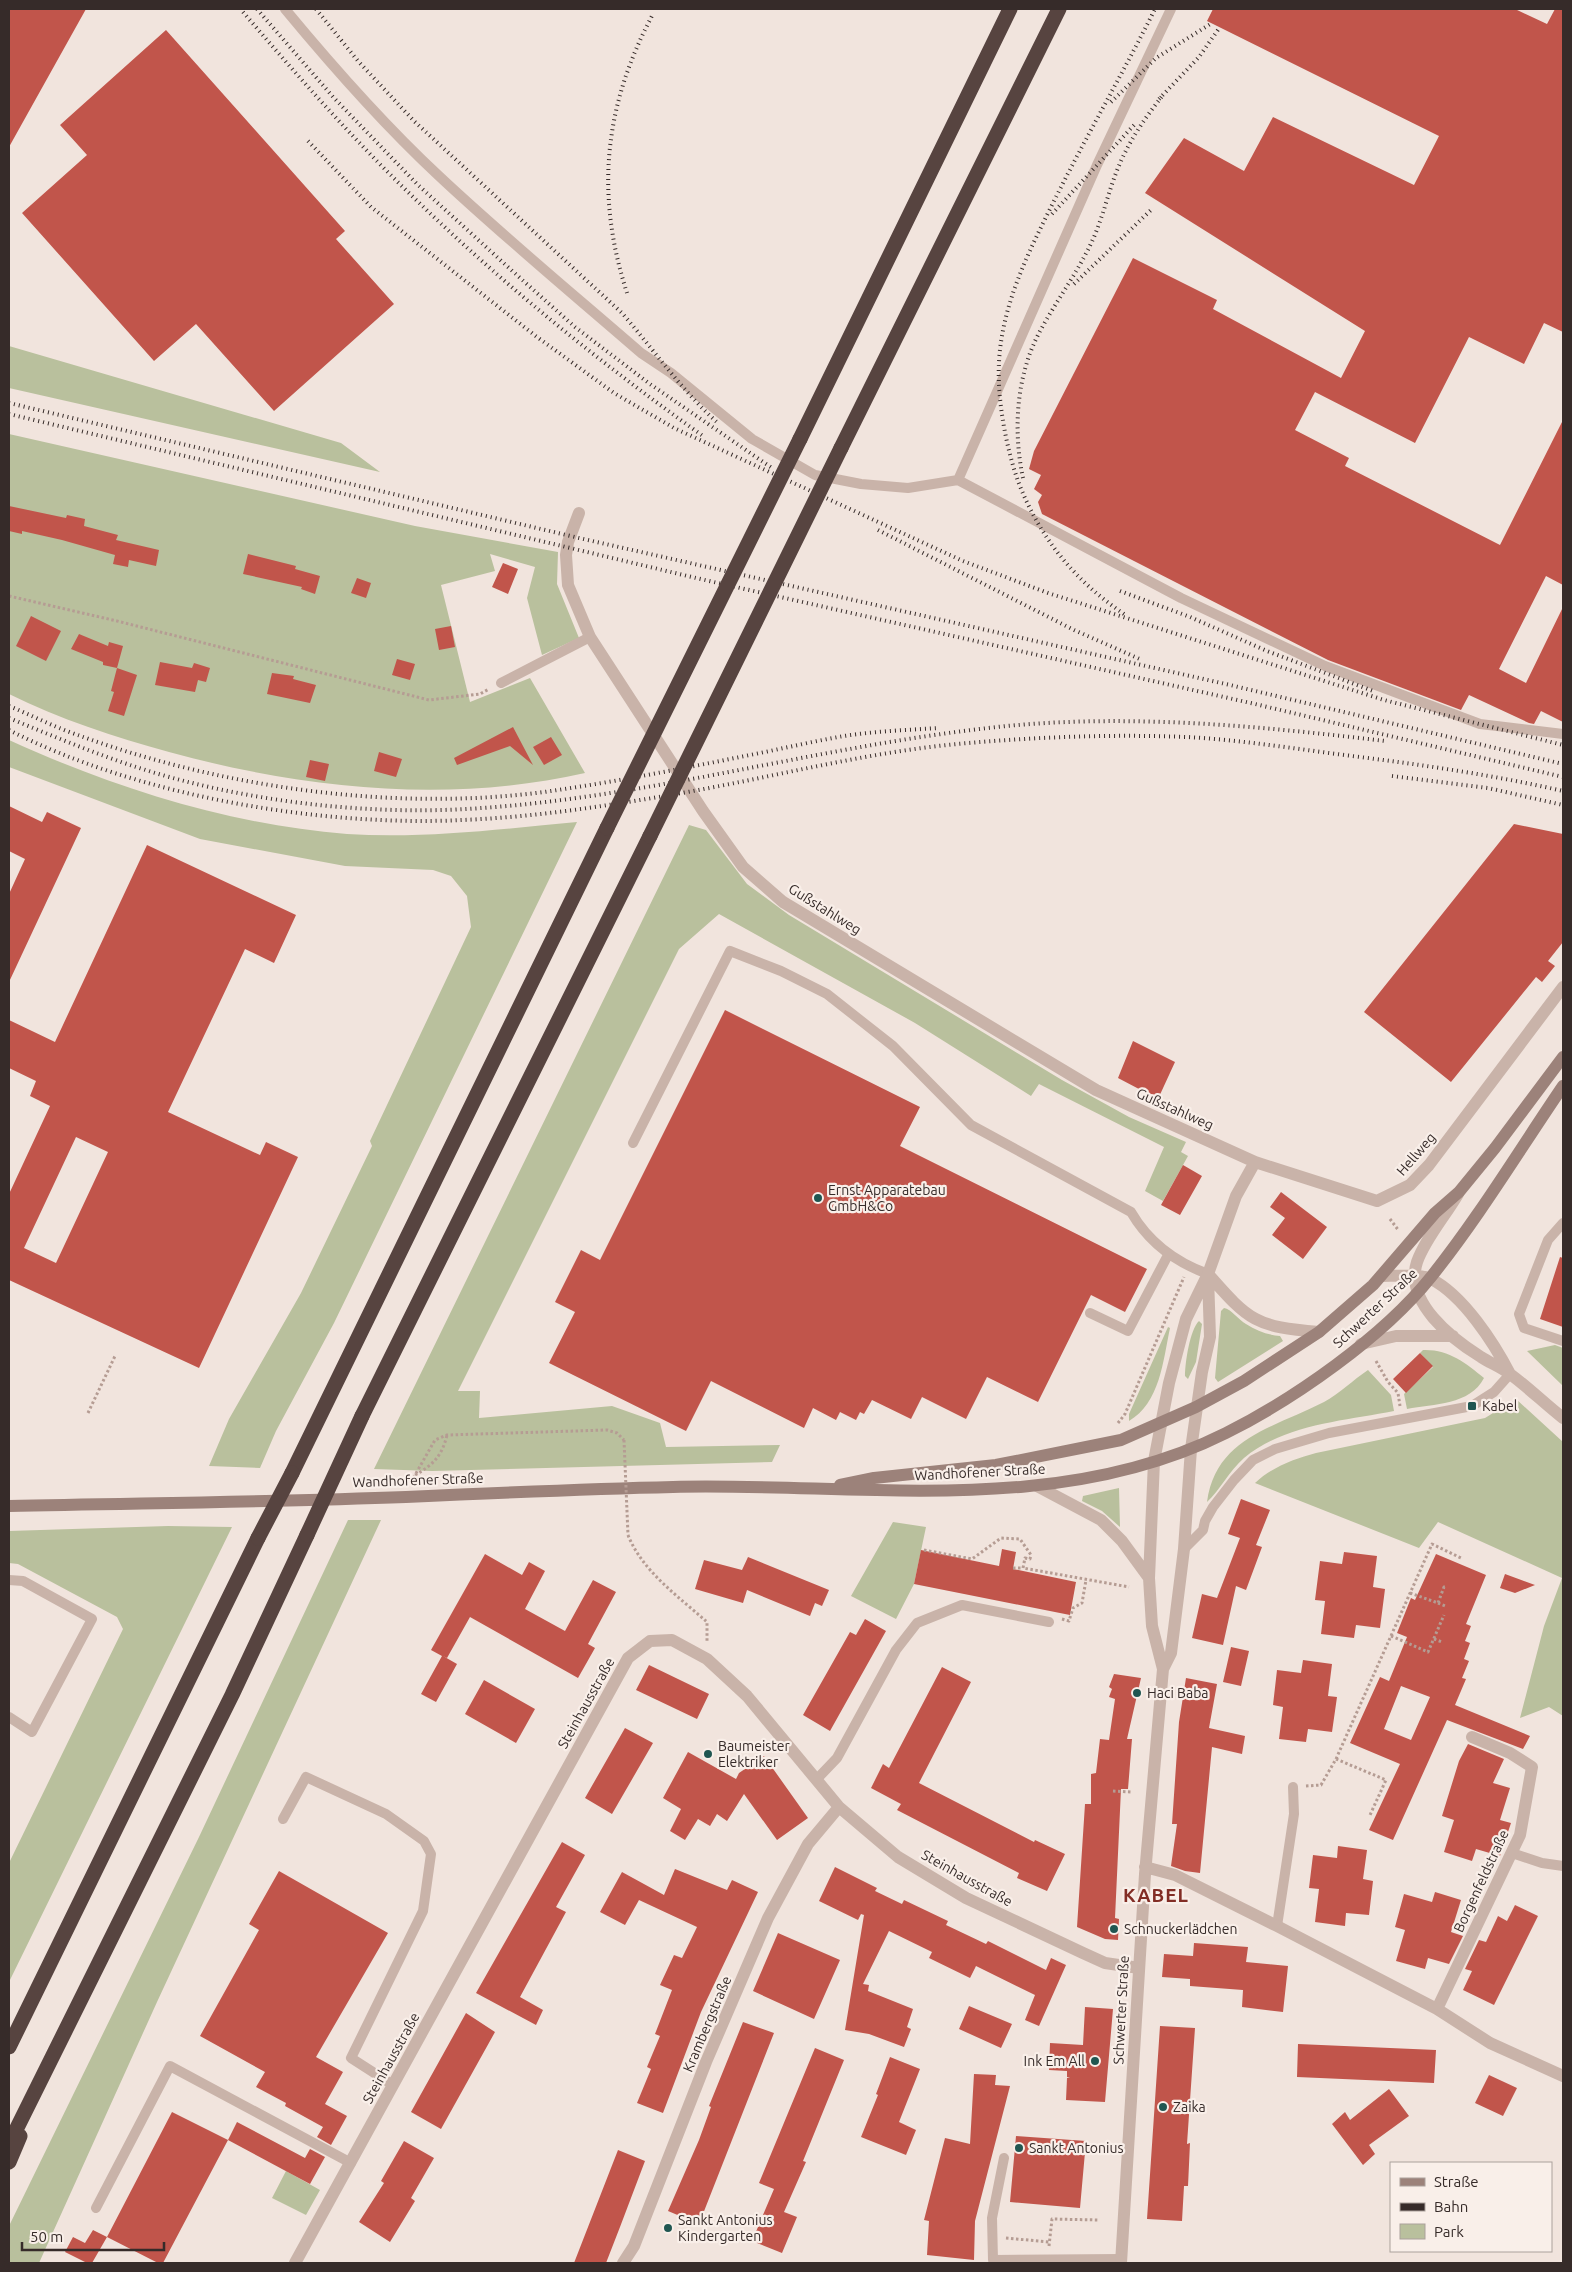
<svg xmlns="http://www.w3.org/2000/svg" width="1572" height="2272" viewBox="0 0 1572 2272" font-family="Ubuntu,sans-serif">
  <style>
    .green { fill: #b9c09d }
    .building { fill: #c1554b; fill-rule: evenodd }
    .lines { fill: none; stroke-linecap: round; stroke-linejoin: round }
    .path { stroke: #b59c93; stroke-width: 3; stroke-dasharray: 2.5 2.5; stroke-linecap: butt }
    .service { stroke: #c9b3a9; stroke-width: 10 }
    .minor { stroke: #c9b3a9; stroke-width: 12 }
    .tertiary { stroke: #c9b3a9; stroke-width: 12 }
    .secondary { stroke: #9c827a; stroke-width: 12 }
    .motorway { stroke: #574440; stroke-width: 15 }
    .rail { stroke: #362b29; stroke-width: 4; stroke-dasharray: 1 4; stroke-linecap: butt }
    .path-bridge { stroke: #b59c93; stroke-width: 3; stroke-dasharray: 2.5 2.5; stroke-linecap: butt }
    .motorway-bridge { stroke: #574440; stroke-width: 15 }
    .poi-dot { fill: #205651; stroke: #f9efe9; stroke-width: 2 }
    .labels { text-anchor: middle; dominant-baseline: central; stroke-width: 4.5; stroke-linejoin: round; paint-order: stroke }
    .street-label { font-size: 14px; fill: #362b29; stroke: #f9efe9 }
    .poi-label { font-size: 14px; fill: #362b29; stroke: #f9efe9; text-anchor: start }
    .district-label { font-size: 19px; font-weight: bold; letter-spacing: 1px; fill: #822d25; stroke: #f9efe9 }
  </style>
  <rect width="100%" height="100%" fill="#f1e4dd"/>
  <path class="green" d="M9,346L341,443L380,472L9,388Z
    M9,434L415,526L558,552L557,584L579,638L542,655L527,598L535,567L490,554L495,571L441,585L470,702L530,678L585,773C448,804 304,789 169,752C115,737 59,719 9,694Z
    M9,740C114,788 231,825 347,834C423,839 501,829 577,822L334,1323L276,1431L260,1468L209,1466L229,1419L301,1293L372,1146L370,1141L471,927L467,896L451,876L433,870L345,866L200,839L9,767Z
    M689,825L706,830L747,884L789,915L1062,1080L1129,1117L1186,1142L1181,1152L1188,1156L1163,1201L1145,1191L1164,1147L1039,1084L1031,1096L915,1023L719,914L679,949L458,1391H480L479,1418L612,1406L660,1423L666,1447L780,1445L772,1462L432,1471L374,1469Z
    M1224,1308C1231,1309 1239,1320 1246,1324C1257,1331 1268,1335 1280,1336L1283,1341L1218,1382L1215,1378L1221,1311Z
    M1199,1321L1202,1324L1196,1362L1188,1379L1185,1376C1185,1363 1190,1329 1199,1321Z
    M1168,1327L1170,1328C1163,1361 1160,1403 1129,1421V1414Z
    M1555,1345L1563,1348V1386L1527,1351Z
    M1423,1350C1448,1349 1466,1363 1484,1378C1470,1405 1434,1404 1407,1409L1404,1394L1433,1367L1420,1353Z
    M1368,1370L1391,1395L1394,1411C1344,1421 1285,1424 1244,1458C1229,1471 1220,1490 1207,1502C1216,1437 1274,1428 1324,1402C1339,1394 1353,1380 1368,1370Z
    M1516,1399L1563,1442V1716L1549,1707L1520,1718L1544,1626L1562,1578L1438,1522L1419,1548L1255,1483C1272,1467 1294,1459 1316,1453L1485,1418Z
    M1119,1488L1120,1527L1102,1511L1082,1501L1083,1496Z
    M348,1520H381L157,2002L39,2263H9V2226L199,1837Z
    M893,1522L926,1527L914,1584L896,1619L851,1596Z
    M168,1526L232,1527L9,1982V1863L123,1629L117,1617L18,1564L9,1563V1531Z
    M286,2171L320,2190L306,2215L272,2198Z"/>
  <path class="building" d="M9,9H86L9,147Z
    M1213,9H1515L1547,24L1555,9H1563V332L1544,323L1524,364L1469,337L1415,443L1315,392L1295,430L1349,458L1345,466L1500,545L1563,420V585L1546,576L1499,669L1526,683L1563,607V722L1541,711L1534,724L1529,723L1469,695L1461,710L1328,660L1042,514L1038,502L1042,495L1034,489L1041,475L1029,469L1034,451L1133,258L1217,300L1213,309L1341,378L1365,331L1145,193L1184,138L1244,171L1273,117L1414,185L1439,136L1207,21Z
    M166,30L345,231L336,239L394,304L274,411L196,324L154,361L22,213L87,155L60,125Z
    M9,506L66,518L67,515L85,519L84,526L118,535L116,540L159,550L156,566L129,560L128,567L113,564L115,555L62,540L22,531V534L9,531Z
    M248,554L296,566L295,569L320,576L315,594L301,589L302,587L243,574Z
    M503,563L518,569L508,594L492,587Z
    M357,578L371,583L366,598L351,593Z
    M31,616L61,631L46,661L16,646Z
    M451,626L455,647L439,650L435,629Z
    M79,634L108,646L109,642L123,646L117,668L103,665V662L71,649Z
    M397,659L415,664L410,680L392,675Z
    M160,662L192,668L194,663L210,668L206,682L198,680L195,692L155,685Z
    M117,668L137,675L124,716L108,711L114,692L111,691Z
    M272,673L294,676L293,679L316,685L310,703L267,694Z
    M513,727L533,765L510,746L457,765L454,758Z
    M551,737L562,755L544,765L533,747Z
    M379,752L402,759L396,777L374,771Z
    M310,760L329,764L325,781L306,777Z
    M9,806L42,822L47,812L81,828L9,982V894L25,859L9,851Z
    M1514,824L1563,834V942L1548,961L1555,966L1542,982L1536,977L1451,1082L1364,1012Z
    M147,845L296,915L274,963L245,949L168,1112L260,1155L266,1142L298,1157L199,1368L9,1280V1194L50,1106L30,1096L36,1081L9,1068V1020L55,1042ZM76,1137L108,1152L56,1263L24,1248Z
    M725,1010L920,1107L900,1146L1147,1269L1125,1312L1091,1295L1038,1402L987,1377L966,1419L922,1397L911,1419L872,1400L864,1414L860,1412L856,1420L840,1412L836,1420L813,1408L804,1428L711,1381L686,1431L549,1363L575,1312L555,1302L581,1250L600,1260Z
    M1133,1041L1175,1062L1158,1099L1118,1078Z
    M1183,1165L1202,1176L1180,1215L1161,1205Z
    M1281,1192L1327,1227L1303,1259L1272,1235L1285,1218L1270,1207Z
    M1560,1257L1563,1258V1327L1540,1319Z
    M1420,1353L1433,1366L1406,1393L1393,1379Z
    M1241,1499L1270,1510L1256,1545L1262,1547L1246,1590L1236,1586L1223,1645L1192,1638L1202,1594L1217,1598L1240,1538L1228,1534Z
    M1002,1549L1016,1552L1013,1569L1076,1582L1070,1615L914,1584L921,1550L999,1566Z
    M1344,1552L1377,1556L1373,1587L1385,1589L1380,1628L1356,1625L1354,1638L1321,1634L1325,1601L1315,1600L1320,1561L1342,1564Z
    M485,1554L522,1575L529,1562L545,1571L525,1609L565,1631L593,1580L616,1592L588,1644L595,1648L578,1678L470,1617L447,1658L443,1656L457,1664L436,1702L421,1694L442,1656L431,1650Z
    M1436,1554L1486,1575L1466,1624L1471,1626L1465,1641L1470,1643L1464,1659L1469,1661L1462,1678L1466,1679L1455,1705L1530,1736L1523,1749L1447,1720L1393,1840L1369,1830L1400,1764L1350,1743L1380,1677L1389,1681L1407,1637L1397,1633L1411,1598L1415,1600ZM1401,1686L1430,1697L1411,1740L1384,1729Z
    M748,1557L829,1590L822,1606L815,1603L810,1616L747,1590L743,1603L695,1589L704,1560L742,1570Z
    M1505,1574L1535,1585L1515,1593L1500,1588Z
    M865,1619L886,1631L830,1731L803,1715L850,1632L856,1635Z
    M1231,1647L1249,1651L1241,1686L1223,1682Z
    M1303,1660L1332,1664L1328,1696L1337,1697L1332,1732L1308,1729L1306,1742L1279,1739L1283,1707L1273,1705L1277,1670L1301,1673Z
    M649,1665L709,1694L697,1719L636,1690Z
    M942,1667L971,1682L919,1783L1034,1842L1035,1840L1065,1854L1047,1891L1017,1878L1019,1873L897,1810L901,1804L871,1788L883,1764L889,1768Z
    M1114,1674L1141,1678L1127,1739H1132L1128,1789H1121L1115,1918L1119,1919L1118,1940L1105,1939L1077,1927L1085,1804H1091V1774L1096,1773L1100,1739L1109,1740L1115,1699L1109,1697L1112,1689L1109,1687Z
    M1186,1678L1217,1684L1209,1728L1245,1736L1242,1754L1212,1747L1200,1873L1185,1871L1171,1866L1177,1824H1172L1179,1722Z
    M484,1680L535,1709L516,1743L465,1714Z
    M625,1728L653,1743L612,1814L585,1798Z
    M1468,1744L1504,1759L1493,1783L1510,1788L1500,1820L1511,1823L1500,1856L1476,1849L1472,1861L1444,1852L1454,1820L1442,1816L1459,1761Z
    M688,1752L736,1779L739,1773L764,1756L808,1818L777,1840L744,1794L727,1821L717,1814L710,1826L698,1819L685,1840L670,1831L681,1809L663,1798Z
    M562,1842L585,1855L556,1907L566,1912L520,1997L543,2010L536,2025L476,1993Z
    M1338,1846L1367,1850L1363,1879L1373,1881L1369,1915L1346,1913L1345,1926L1315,1922L1319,1889L1309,1888L1313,1855L1337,1858Z
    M835,1867L877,1888L875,1891L902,1904L904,1900L948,1921L946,1925L986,1944L988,1941L1046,1970L1051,1958L1066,1965L1039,2026L1025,2020L1035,1995L976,1966L970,1978L929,1958L932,1952L889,1931L863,1984L869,1985L868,1991L913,2009L907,2027L911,2029L904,2047L869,2034L845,2030L864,1915L861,1914L858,1920L819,1901Z
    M675,1869L727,1890L732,1880L758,1892L701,2012L663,2113L637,2103L651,2069L647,2067L660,2036L655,2034L672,1990L660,1985L674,1955L682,1958L697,1927L639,1900L625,1925L600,1912L622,1872L664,1895Z
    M279,1871L388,1933L316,2057L343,2072L325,2104L347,2116L331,2145L317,2137L323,2127L285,2106L286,2103L256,2087L265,2072L200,2036L259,1930L249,1924Z
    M1435,1892L1461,1900L1451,1932L1463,1936L1449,1964L1428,1958L1425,1969L1396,1961L1405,1930L1395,1927L1404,1894L1432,1902Z
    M1515,1905L1538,1916L1494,2005L1463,1990L1472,1971L1465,1969L1479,1940L1486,1942L1498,1916L1507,1921Z
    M778,1933L840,1960L814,2019L753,1991Z
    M1194,1943L1248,1947L1246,1962L1288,1966L1283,2012L1242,2007L1243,1990L1190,1986V1979L1162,1977L1164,1954L1193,1956Z
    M969,2006L1012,2024L1001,2048L959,2029Z
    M1085,2007L1113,2009L1105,2102L1066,2100L1067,2078H1070L1067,2077V2071L1049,2070L1050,2043L1083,2045Z
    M466,2013L495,2032L441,2129L411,2112Z
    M743,2022L774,2033L699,2224L668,2211L699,2140L711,2107L709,2106Z
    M1160,2026L1195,2028L1187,2144L1190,2143L1188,2186H1184L1182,2221L1147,2219Z
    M1298,2044L1436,2050L1434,2083L1297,2077Z
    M815,2048L844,2060L803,2161L806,2162L784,2212L797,2217L782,2253L752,2241L774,2189L759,2183Z
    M890,2057L920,2069L899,2122L916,2130L906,2155L861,2137L878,2095L876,2094Z
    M974,2074L996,2075L995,2085L1010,2086L975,2221L974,2260L927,2255L929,2221L924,2220L945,2138L970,2144Z
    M1489,2075L1517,2088L1503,2116L1475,2103Z
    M1389,2089L1409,2116L1369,2145L1375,2154L1363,2165L1332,2124L1345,2112L1350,2120Z
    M172,2112L228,2140L163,2263H158L107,2237Z
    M237,2122L305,2158L310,2149L325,2157L310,2184L228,2140Z
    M1016,2136L1086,2141L1080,2208L1010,2202Z
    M404,2141L434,2158L411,2198L415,2201L390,2242L359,2222L384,2183L381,2181Z
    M618,2150L645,2161L620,2227L606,2263H574Z
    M93,2230L107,2237L92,2263H87L65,2252L73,2237L85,2243Z"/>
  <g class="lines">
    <path class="path" d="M9,596L117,621L429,700L480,694L489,689
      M1390,1219L1399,1231
      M1376,1361L1388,1382L1398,1393L1400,1406
      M88,1413L115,1356
      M1118,1423L1125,1414L1184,1277
      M415,1475C433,1465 442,1456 447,1435
      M411,1482L435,1440L447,1435L607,1430L617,1433L624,1440
      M628,1535C642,1571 679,1597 707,1622V1643
      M924,1550L972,1559L1001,1538L1020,1539L1031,1555L1030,1559L1025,1558L1023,1568L1129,1587
      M1013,1568H1023
      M1410,1593L1438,1603L1444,1587L1447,1588
      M1438,1603L1445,1606
      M1062,1619L1069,1621L1073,1608L1082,1603L1086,1580
      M1391,1636L1428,1652L1444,1615
      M1434,1639L1442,1642
      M1336,1759L1386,1780L1370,1815
      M1306,1786L1321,1785L1336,1759L1432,1544L1461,1558
      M1113,1791L1132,1792
      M1006,2238L1049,2242
      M1049,2246L1052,2219L1099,2220"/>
    <path class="service" d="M285,9C333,67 383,124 439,176C504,237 573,294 641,353L671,373L752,439L815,475L861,484L908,488L958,480L1181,598L1325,666L1480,724L1563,734
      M958,480L1097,165L1171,9
      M501,683L590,637
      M633,1143L730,951L781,971L827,994L893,1046L971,1125L1131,1212C1149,1243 1175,1262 1208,1274
      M1563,1223L1548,1240L1519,1314L1524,1328L1563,1341
      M1090,1313L1128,1331L1168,1255
      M1184,1549L1203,1530L1205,1521L1213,1507L1234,1480L1253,1460L1275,1449L1329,1433L1472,1406L1494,1392L1510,1374
      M9,1580L23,1581L92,1619L32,1732L9,1717
      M816,1780L837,1758L896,1650L917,1623L962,1605L1049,1622
      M283,1819L306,1777L386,1814L424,1841L431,1854L423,1911L351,2058L393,2085
      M1512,1853L1542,1863L1563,1866
      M1277,1926L1294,1814L1293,1787
      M1004,2158L992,2218L993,2260L1121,2259
      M96,2208L170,2066L351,2163"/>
    <path class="minor" d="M579,513L568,542L566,555L568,585L590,637L703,811L743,867L783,902L1096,1090L1255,1162L1377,1201L1410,1185L1429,1165L1563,987
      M1208,1274C1249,1321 1256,1327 1319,1332
      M1037,1486L1101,1520L1122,1541L1149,1578
      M1163,1669L1171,1653L1184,1549L1191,1449L1202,1372L1210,1337L1208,1276
      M1145,1867L1175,1875L1277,1926L1437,2009L1490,2043L1563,2076
      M1437,2009L1520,1835L1532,1767L1510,1753L1472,1737
      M295,2263L628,1658L650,1641L672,1640L707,1659L747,1696L839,1807L898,1857L966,1898L1083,1953L1105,1963L1139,1968
      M623,2263L634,2246L706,2062L768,1918L808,1844L839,1807
      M1121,2263L1145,1874L1163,1669L1152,1626L1149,1578L1154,1461L1169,1383L1186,1319L1208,1274L1236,1196L1255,1162"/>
    <path class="tertiary" d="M1458,1194C1446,1215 1425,1239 1417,1262C1404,1302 1452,1339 1481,1357C1490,1363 1501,1367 1510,1374C1529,1388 1545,1404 1563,1418
      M1381,1276C1393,1276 1422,1274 1431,1279C1463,1295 1494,1343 1510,1374
      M1361,1344L1396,1336H1453"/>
    <path class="secondary" d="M840,1485L874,1478L996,1465L1121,1440L1196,1407L1244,1381L1319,1332L1373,1285L1435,1213L1459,1192L1495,1148L1563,1057
      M9,1506C141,1503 273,1502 406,1497C495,1493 584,1489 673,1487C856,1482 1055,1519 1226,1433C1294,1399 1383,1337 1431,1277C1479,1217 1520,1149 1563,1086"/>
    <path class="motorway" d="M800,439L1010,9
      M841,448L1059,9
      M362,1416L650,836
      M292,1473L607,828
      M9,2047L258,1538
      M9,2144L232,1695L307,1535
      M9,2162L20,2136"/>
    <path class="rail" d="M257,9L334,98L418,185L519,277L575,327L650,384L772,468
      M316,9L358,61L414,121L622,313C654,350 682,391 718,423
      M243,12C296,74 350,136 409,193C500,282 599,362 703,436
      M1159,99L1199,57L1220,27
      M1111,102L1156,58L1212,23
      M308,141L371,207L537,337L614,393L674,428L963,561L1048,593L1384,700L1563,745
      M1052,214L1135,124
      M1074,284L1151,210
      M627,293C595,194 604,106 653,14
      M9,403L579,538L1230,685L1563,764
      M9,414L696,578L1255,704L1563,777
      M1023,478C1013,431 1016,377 1039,333C1056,301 1079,271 1094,237C1103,216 1108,194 1116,173C1127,144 1144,119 1163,95
      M878,530L1074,630L1142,660
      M1120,591L1190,617L1267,651L1373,691
      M1124,614C1075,581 1039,537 1018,481C1006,447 997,399 999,362C1002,304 1029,251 1055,199C1087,135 1123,73 1155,9
      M9,706C31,715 52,726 75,734C219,787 391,812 544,792C615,782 685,768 755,754C785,748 815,741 844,736C876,731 908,730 939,728
      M9,718C50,735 91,752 133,766C236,800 358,815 466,809C648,799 825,744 1007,726C1133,714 1260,726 1385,741
      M9,730C138,796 320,827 463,820C535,817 606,806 676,794C770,778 862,753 957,744C1034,737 1110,734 1187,737C1242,740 1297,749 1352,756C1424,765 1493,775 1563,791
      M1392,776L1488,788L1563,805"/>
    <path class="path-bridge" d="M624,1440L628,1535"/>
    <path class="motorway-bridge" d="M607,828L800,439
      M650,836L841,448
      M307,1535L362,1416
      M258,1538L292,1473"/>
  </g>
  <g class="poi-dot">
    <circle cx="818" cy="1198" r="5"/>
    <rect x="1467" y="1401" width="10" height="10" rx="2.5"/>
    <circle cx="1137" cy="1693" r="5"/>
    <circle cx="708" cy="1754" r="5"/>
    <circle cx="1114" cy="1929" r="5"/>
    <circle cx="1095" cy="2061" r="5"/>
    <circle cx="1163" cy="2107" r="5"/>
    <circle cx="1019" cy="2148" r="5"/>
    <circle cx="668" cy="2228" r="5"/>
  </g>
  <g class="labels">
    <g class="street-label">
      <text transform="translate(825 909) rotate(32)">Gußstahlweg</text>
      <text transform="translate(1175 1109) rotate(24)">Gußstahlweg</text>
      <text transform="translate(1416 1154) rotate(-49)">Hellweg</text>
      <text transform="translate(1375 1308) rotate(-43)">Schwerter Straße</text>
      <text transform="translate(980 1472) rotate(-3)">Wandhofener Straße</text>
      <text transform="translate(418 1480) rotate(-2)">Wandhofener Straße</text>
      <text transform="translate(586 1703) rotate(-61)">Steinhausstraße</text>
      <text transform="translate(967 1878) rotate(29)">Steinhausstraße</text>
      <text transform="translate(1481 1881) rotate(-65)">Borgenfeldstraße</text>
      <text transform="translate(1121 2010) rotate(-87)">Schwerter Straße</text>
      <text transform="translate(707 2024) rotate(-67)">Krambergstraße</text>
      <text transform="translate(391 2058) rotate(-61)">Steinhausstraße</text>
    </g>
    <g class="poi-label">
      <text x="828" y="1190">Ernst Apparatebau<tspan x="828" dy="16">GmbH&amp;Co</tspan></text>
      <text x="1482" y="1406">Kabel</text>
      <text x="1147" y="1693">Haci Baba</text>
      <text x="718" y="1746">Baumeister<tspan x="718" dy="16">Elektriker</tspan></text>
      <text x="1124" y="1929">Schnuckerlädchen</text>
      <text x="1085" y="2061" text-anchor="end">Ink Em All</text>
      <text x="1173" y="2107">Zaika</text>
      <text x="1029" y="2148">Sankt Antonius</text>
      <text x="678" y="2220">Sankt Antonius<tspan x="678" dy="16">Kindergarten</tspan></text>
    </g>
    <g class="district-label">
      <text x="1156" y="1895">KABEL</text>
    </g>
  </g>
  <rect width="1572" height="2272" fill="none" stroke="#362b29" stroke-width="20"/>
  <rect x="1390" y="2162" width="162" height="90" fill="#f9efe9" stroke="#aba19c"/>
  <rect x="1400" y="2178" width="25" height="8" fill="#9c827a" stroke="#aba19c"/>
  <text x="1434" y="2187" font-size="15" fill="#362b29">Straße</text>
  <rect x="1400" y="2203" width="25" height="8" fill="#362b29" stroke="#aba19c"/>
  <text x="1434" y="2212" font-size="15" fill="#362b29">Bahn</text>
  <rect x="1400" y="2224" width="25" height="15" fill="#b9c09d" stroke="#aba19c"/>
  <text x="1434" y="2237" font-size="15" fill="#362b29">Park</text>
  <path d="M22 2242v8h142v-8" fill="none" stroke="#362b29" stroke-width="2.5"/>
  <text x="30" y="2242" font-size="15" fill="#362b29" stroke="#f9efe9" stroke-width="4" paint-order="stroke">50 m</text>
</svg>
